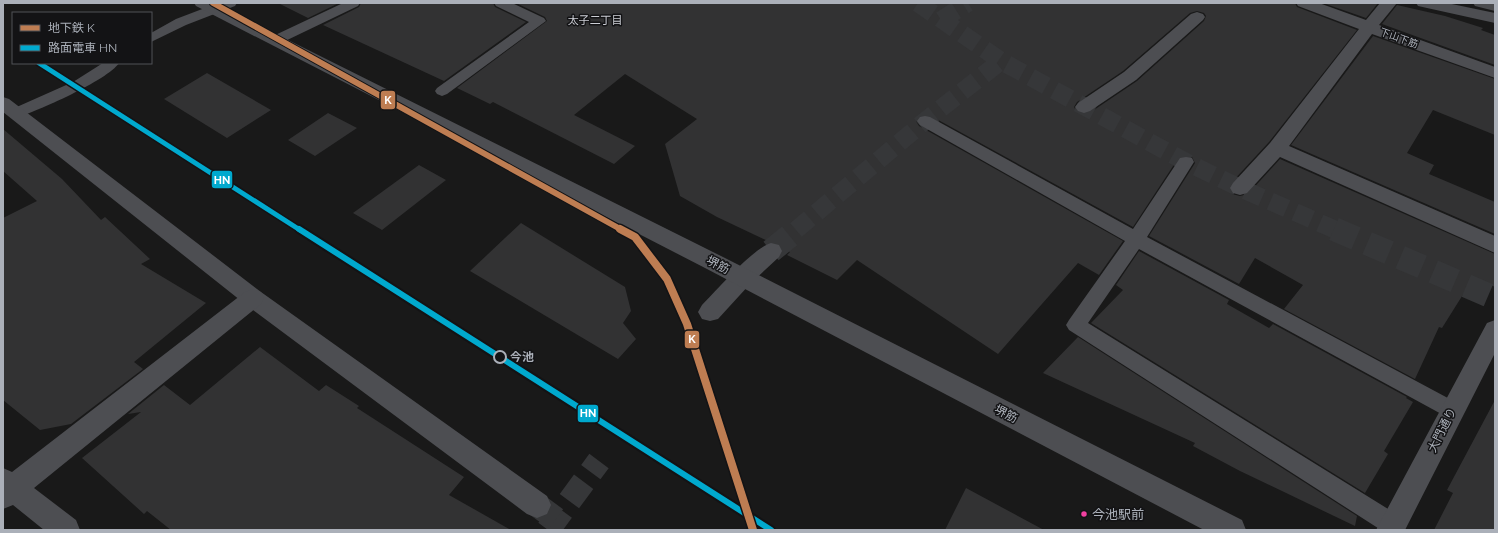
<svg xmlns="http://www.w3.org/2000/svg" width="1498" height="533" viewBox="0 0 1498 533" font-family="Raleway,'Noto Sans JP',sans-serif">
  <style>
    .building { fill: #323233; fill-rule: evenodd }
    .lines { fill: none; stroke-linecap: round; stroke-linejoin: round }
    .pedestrian-tunnel-far1 { stroke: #363739; stroke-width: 18; stroke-dasharray: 18 9; stroke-linecap: butt }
    .pedestrian-tunnel { stroke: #363739; stroke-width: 24; stroke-dasharray: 24 12; stroke-linecap: butt }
    .minor-tunnel { stroke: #363739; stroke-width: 24; stroke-dasharray: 24 12; stroke-linecap: butt }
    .service { fill: #4d4e52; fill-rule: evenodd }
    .pedestrian { fill: #4d4e52; fill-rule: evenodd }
    .minor { fill: #4d4e52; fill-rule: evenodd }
    .tertiary { fill: #4d4e52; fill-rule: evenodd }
    .motorway { fill: #4a4b4e; fill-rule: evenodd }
    .tram-1-far1-casing { stroke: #131315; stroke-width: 8 }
    .tram-1-casing { stroke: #131315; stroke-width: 10 }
    .tram-1-far1 { stroke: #00a9ce; stroke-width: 5 }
    .tram-1 { stroke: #00a9ce; stroke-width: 6 }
    .metro-1-far1-casing { stroke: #131315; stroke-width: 8 }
    .metro-1-casing { stroke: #131315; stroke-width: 11 }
    .metro-1-far1 { stroke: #be7d52; stroke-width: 6 }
    .metro-1 { stroke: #be7d52; stroke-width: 8 }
    .stop-dot { fill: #131315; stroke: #abb0b9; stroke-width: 2 }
    .bus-dot { fill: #f240a1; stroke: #131315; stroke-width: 1.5 }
    .labels { text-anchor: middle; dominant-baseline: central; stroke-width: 3; stroke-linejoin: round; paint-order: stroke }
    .far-street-label { font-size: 10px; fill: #abb0b9; stroke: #131315 }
    .far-neighbourhood-label { font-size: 11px; fill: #ccced5; stroke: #131315 }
    .street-label { font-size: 12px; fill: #abb0b9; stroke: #131315 }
    .stop-label { font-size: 12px; font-weight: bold; fill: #abb0b9; stroke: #131315; text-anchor: start }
    .near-bus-label { font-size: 13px; fill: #abb0b9; stroke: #131315; text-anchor: start }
    .line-badge { stroke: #131315; stroke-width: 1.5 }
    .badge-label { font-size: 11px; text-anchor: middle; font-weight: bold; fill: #fff }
  </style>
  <rect width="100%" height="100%" fill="#191919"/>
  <path class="building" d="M278,3H339L308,18Z
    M361,3H493L495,7L526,22L444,81L323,25L359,7Z
    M516,3H1295L1297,7L1357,30L1269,142L1232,182L1229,187L1232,194L1240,196L1248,194L1280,159L1495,254V287L1474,277L1442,328L1439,327L1415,379L1284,309L1303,285L1255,258L1239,284L1149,236L1195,163L1192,157L1186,156L1179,157L1133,227L931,116H920L916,121L919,126L1123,241L1099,275L1078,263L998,354L857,260L837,280L787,255L790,252L782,248L779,244L770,242L717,217L680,196L665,144L697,119L625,74L574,115L635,146L614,164L493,102L490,104L457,88L547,21L545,17ZM1197,11L1204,13L1206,16L1204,21L1137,81L1091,112L1084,114L1077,112L1074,107L1077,102L1123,71L1190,13Z
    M1323,3H1378L1366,18Z
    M1397,5L1445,16L1483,28L1481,30L1495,35V65L1382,24Z
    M1373,36L1495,79V135L1433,110L1407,153L1434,165L1429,174L1495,202V234L1291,145Z
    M207,73L271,110L227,138L164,99Z
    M328,113L357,128L315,156L288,140Z
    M3,129L62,179L101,220L105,217L150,259L141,264L206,303L134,362L143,369L71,424L40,430L3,400V218L37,201L3,171Z
    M419,165L446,180L382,230L353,213Z
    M521,223L625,287L631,311L623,323L636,339L618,359L470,271Z
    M1139,251L1229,300L1227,304L1269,328L1273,324L1407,397L1406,398L1413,402L1384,451L1388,454L1365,493L1091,323L1123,290L1116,285Z
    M1078,337L1357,516L1355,526L1240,471L1193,446L1195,443L1043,373Z
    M260,347L319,391L326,385L359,406L357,408L464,477L449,495L511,530H171L147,511L144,514L82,458L141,412L128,414L164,385L190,405Z
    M1495,400V530H1434L1453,493L1447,490Z
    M966,488L1044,530H945Z"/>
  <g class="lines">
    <path class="pedestrian-tunnel-far1" d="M918,3L1001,61L1186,162L1240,188L1336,230
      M941,20L968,3
      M796,230L925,121L1001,61"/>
    <path class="pedestrian-tunnel" d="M1334,229L1495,298
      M771,251L798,229
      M548,530L599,461"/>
    <path class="minor-tunnel" d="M537,505L556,519"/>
    <path class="service" d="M218,3H237L235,6L186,25L151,42V33L176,19Z
      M343,3H360L358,6L281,43L276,44L271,43L269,40L271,37Z
      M494,3H512L544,18L546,21L447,94L442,96L437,94L435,91L437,88L529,22L496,6Z
      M103,63H119C108,80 36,112 15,118L10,116L7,113L10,110L73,82Z
      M925,116L930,117L1133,229L1180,158L1186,157L1192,158L1194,162L1147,237L1459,404L1462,410L1459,416L1452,419L1445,416L1139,249L1088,323L1401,517L1404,525L1402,530H1381L1069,330L1066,325L1069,320L1125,241L920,125L917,121L920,117Z"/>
    <path class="pedestrian" d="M1197,12L1203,14L1205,17L1203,20L1136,80L1090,111L1084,113L1078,111L1075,107L1078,103L1124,72L1191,14Z
      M771,243L779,245L782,251L779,257L750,284L718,319L710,321L702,319L698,312L702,305C717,290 752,249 771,243Z"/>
    <path class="minor" d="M1296,3H1319L1366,20L1380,3H1397L1379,25L1495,67V78L1372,34L1289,146L1495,236V253L1280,157L1247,193L1240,195L1233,193L1230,188L1233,183L1270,143L1359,29L1298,6Z
      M1416,3H1447L1495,13V23L1418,6Z
      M3,97L9,99L261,292L547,496L551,505L547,514L537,518L527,514L245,304L3,112Z
      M1495,320V353L1405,530H1376L1487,323Z"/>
    <path class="tertiary" d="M194,3H214L723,257L1242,520L1246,530H1204L707,269L196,6Z
      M253,289L261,292L264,298L261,304L34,488L76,520L80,530H44L13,505L3,509V468L12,472L245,292Z"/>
    <path class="motorway" d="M1473,3H1495V11L1475,6Z"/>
    <defs>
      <path id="tram-1-far1" d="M39,63L300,230"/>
      <path id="tram-1" d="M299,229L771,530"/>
    </defs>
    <use href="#tram-1-far1" class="tram-1-far1-casing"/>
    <use href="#tram-1" class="tram-1-casing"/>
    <use href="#tram-1-far1" class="tram-1-far1"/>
    <use href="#tram-1" class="tram-1"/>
    <defs>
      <path id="metro-1-far1" d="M213,3L622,230"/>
      <path id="metro-1" d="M620,229L635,237L667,279L687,324L753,530"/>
    </defs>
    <use href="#metro-1-far1" class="metro-1-far1-casing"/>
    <use href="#metro-1" class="metro-1-casing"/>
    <use href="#metro-1-far1" class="metro-1-far1"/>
    <use href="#metro-1" class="metro-1"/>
  </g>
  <circle class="stop-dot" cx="500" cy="357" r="6"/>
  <circle class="bus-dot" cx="1084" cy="514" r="3.5"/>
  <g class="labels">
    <g class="far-street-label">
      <text transform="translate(1399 38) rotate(20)">下山下筋</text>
    </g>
    <g class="far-neighbourhood-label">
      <text x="595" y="20">太子二丁目</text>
    </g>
    <g class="street-label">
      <text transform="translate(718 265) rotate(27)">堺筋</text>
      <text transform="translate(1006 414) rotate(27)">堺筋</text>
      <text transform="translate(1442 430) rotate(-63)">大門通り</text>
    </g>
    <g class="stop-label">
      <text x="510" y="357">今池</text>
    </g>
    <g class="near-bus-label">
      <text x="1092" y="514">今池駅前</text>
    </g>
  </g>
  <g class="line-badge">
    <rect x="380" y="90" width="16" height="20" rx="4" fill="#be7d52"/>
    <rect x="211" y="170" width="22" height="19" rx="4" fill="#00a9ce"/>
    <rect x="684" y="330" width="16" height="19" rx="4" fill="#be7d52"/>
    <rect x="577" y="404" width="22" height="19" rx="4" fill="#00a9ce"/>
  </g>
  <g class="badge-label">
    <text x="388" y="104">K</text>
    <text x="222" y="184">HN</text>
    <text x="692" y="343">K</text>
    <text x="588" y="417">HN</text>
  </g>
  <rect width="1498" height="533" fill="none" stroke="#abb0b9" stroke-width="8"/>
  <rect x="12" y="12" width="140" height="52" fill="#131315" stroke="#505257"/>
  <rect x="20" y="25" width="20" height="6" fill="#be7d52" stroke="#505257"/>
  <text x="48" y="32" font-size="12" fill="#abb0b9">地下鉄 K</text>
  <rect x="20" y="45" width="20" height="6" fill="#00a9ce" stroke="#505257"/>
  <text x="48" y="52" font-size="12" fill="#abb0b9">路面電車 HN</text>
</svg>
